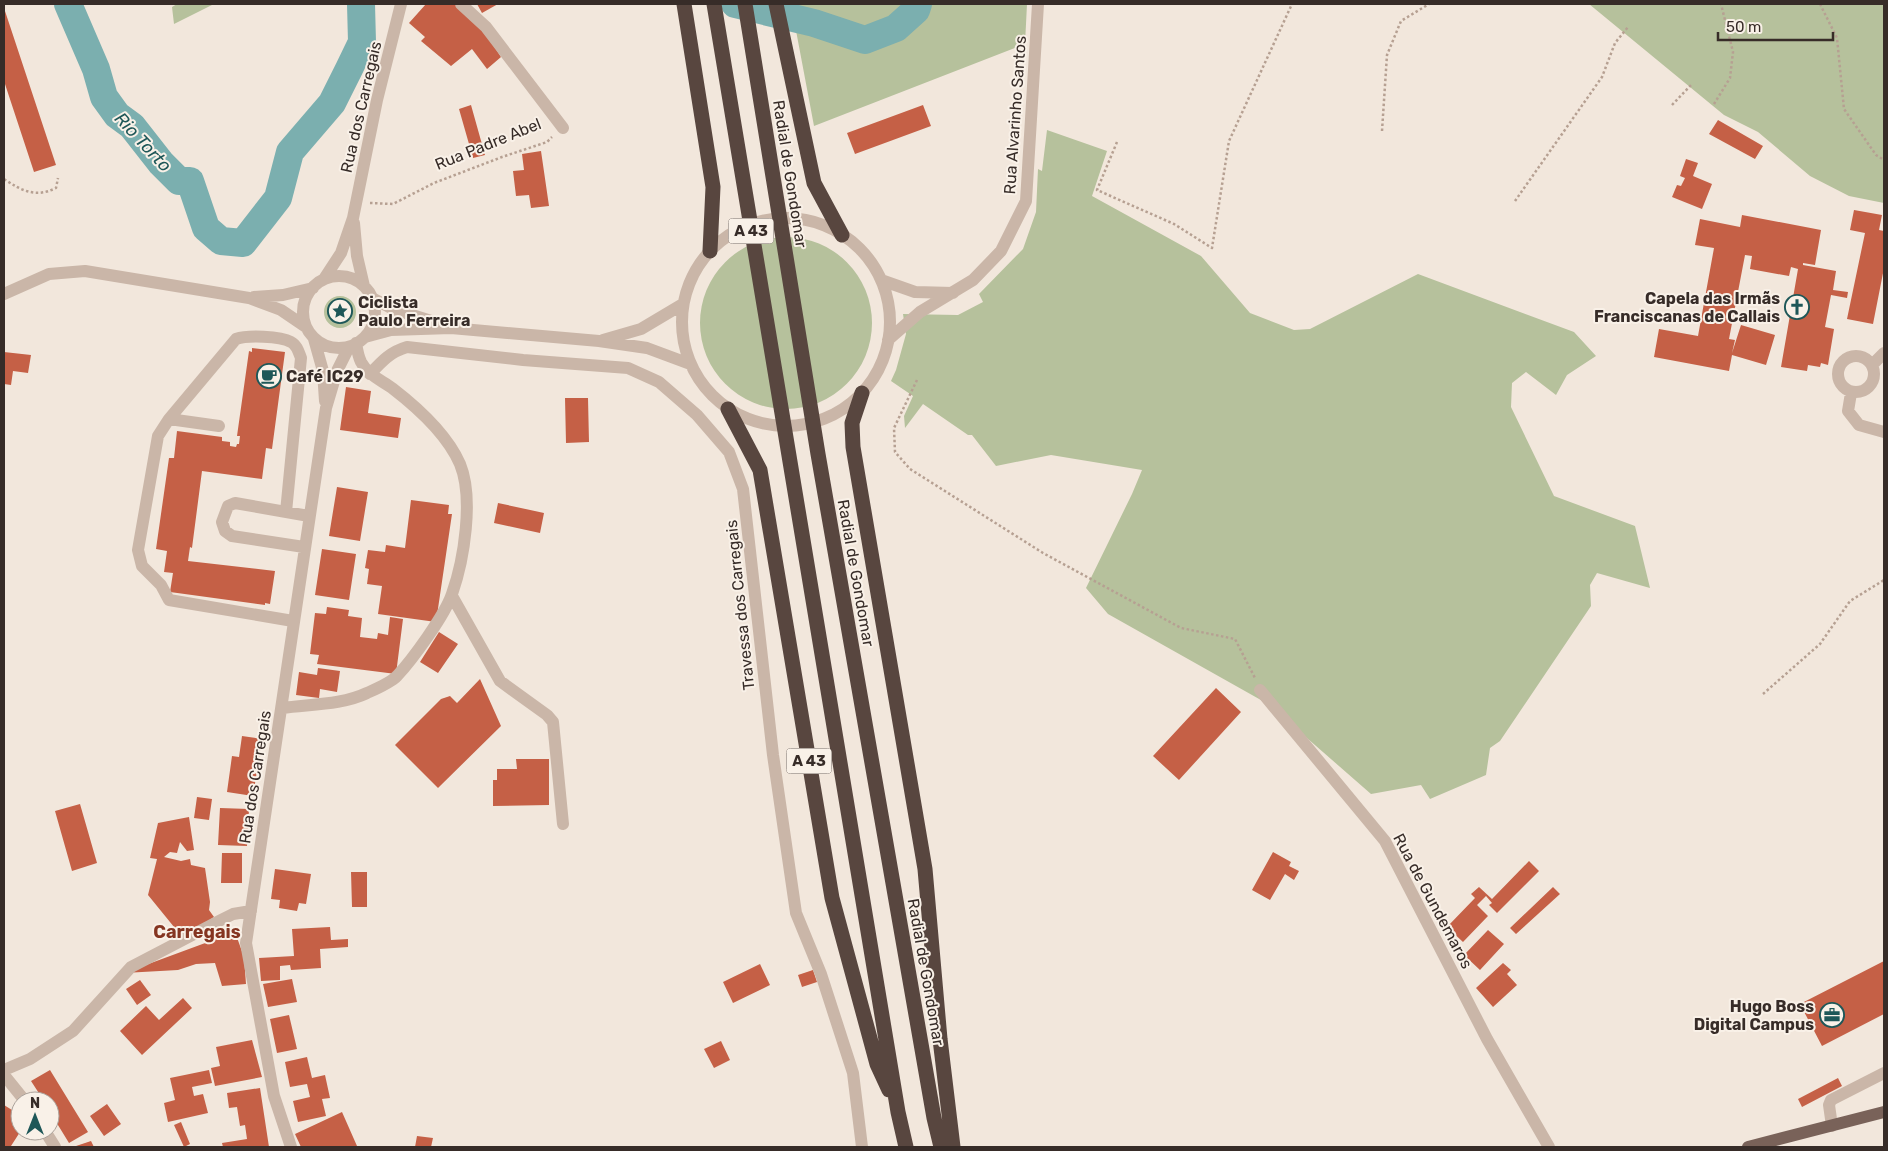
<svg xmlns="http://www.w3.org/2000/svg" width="1888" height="1151" viewBox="0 0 1888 1151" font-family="Rubik,sans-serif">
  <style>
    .green { fill: #b6c19c }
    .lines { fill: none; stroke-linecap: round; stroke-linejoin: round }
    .river { stroke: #7bafaf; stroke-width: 28 }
    .building { fill: #c56046 }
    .path { stroke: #b6a092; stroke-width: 2.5; stroke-dasharray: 2.5 2.5; stroke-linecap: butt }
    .minor { stroke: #cab6a8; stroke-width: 12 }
    .major { stroke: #796259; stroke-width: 12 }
    .highway { stroke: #58463f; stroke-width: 15 }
    .labels { text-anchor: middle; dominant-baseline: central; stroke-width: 4; stroke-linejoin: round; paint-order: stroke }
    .shield { fill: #f9f1e8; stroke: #716762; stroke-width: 1 }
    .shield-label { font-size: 15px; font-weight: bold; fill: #372c28 }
    .street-label { font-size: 16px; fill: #372c28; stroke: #f9f1e8 }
    .poi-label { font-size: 16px; font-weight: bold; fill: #372c28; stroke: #f9f1e8; text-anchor: end }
    .water-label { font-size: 18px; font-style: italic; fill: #1e5758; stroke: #f9f1e8 }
    .neighbourhood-label { font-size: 18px; font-weight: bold; fill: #853521; stroke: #f9f1e8 }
  </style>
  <rect width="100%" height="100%" fill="#f2e7dc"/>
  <path class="green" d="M177,4H214L174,24L172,7Z
    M791,4H1027L1025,44L814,126Z
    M1589,4H1884V203L1849,196L1810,176L1758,132L1724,115Z
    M1047,130L1107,151L1092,196L1201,256L1250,313L1294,330L1310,329L1418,274L1574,332L1596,356L1567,375L1556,395L1526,372L1512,383L1511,407L1554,496L1635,526L1650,588L1597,573L1590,585L1591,606L1500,741L1490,748L1486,775L1430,799L1421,785L1371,794L1268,704L1108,614L1086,588L1132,494L1142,470L1051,455L996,466L972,435H968L923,404L905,428L904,416L913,396L891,381L896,370L906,334L903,314L958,315L983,302L979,294L1023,249L1036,212L1038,169L1042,171Z
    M700 323a86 86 0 1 1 172 0a86 86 0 1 1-172 0Z
    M324 312a16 16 0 1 1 32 0a16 16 0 1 1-32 0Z"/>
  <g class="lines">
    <path class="river" d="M68,4L96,69L104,97L117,115L132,126L161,163L179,181H190L206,228L221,241L243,243L278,198L290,152L332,103L349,69L362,42L361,4
      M735,4L814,23L865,40L896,28L916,10L918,4"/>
  </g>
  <path class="building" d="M426,4H456L479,23L501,57L487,69L472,49L451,66L421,41L425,37L409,23Z
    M477,4H498L482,13Z
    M4,8L56,165L34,172L4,81Z
    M471,105L485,155L473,158L459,109Z
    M923,105L931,126L855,154L847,133Z
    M1718,120L1763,146L1755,159L1709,134Z
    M541,151L549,206L531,208L529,195L516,196L513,171L524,170L522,154Z
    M1686,159L1698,163L1693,176L1712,184L1702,209L1672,197L1677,185L1681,186L1685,178L1680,176Z
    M1854,210L1882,215L1879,230L1884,231V268L1873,324L1847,319L1865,233L1850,230Z
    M1742,215L1821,230L1815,265L1803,263V265L1836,271L1833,290L1848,292L1847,298L1831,295L1825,327L1834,329L1828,365L1821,363L1820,367L1808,365L1807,371L1781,367L1798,269L1791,267L1789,276L1750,269L1752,256L1745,255L1729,339L1735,340L1732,353L1741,325L1775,335L1766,365L1732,355L1729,371L1654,357L1659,329L1698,336L1714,248L1695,245L1700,219L1740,227Z
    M252,348L285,352L272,449L266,448L262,479L202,471L192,548L190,547L188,561L275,571L270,604L265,603V605L170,592L173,573L164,572L167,551L156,549L169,458H174L177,431L222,437V441L230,442V446L236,447L237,444H239L240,436H237L249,351L252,352Z
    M4,352L31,355L28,373L13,371L11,385L4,384Z
    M346,387L371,391L368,413L401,418L398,438L340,430Z
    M565,398H588L589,442L566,443Z
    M337,487L368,492L360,541L329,536Z
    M411,500L449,505L448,514H452L436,622L378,614L382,586L367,584L369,569L365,568L368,550L385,552L386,545L405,548Z
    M498,503L544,513L540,533L494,523Z
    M322,549L356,554L349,600L315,595Z
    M327,607L349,610L348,616L362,618L360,637L377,639L378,633L388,635L390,617L403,619L396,674L317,664L319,655L310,654L315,613L326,614Z
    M439,632L458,644L438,673L420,662Z
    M318,668L340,671L337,692L320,689L319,698L296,695L299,672L317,675Z
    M480,679L501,726L438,788L395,745L441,699L450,696L457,703Z
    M1216,688L1241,712L1179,780L1153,756Z
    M242,736L262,739L253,796L227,792L232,756L239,757Z
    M516,759H549V805L493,806V780H497V769H517Z
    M197,797L212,799L209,820L194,818Z
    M80,804L97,863L72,871L55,811Z
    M220,808L249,809L247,846L218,845Z
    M189,817L194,850L187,851L180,842L177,853L170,852L164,857L181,861L190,859L191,865L205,868L210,902L209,910L214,917L183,938L148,895L157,859L150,858L158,823Z
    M1273,852L1291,862L1289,866L1299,871L1294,880L1285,874L1270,900L1252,890Z
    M222,853H242V883H221Z
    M1529,861L1539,871L1497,913L1489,905L1492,903L1486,896L1477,905L1488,916L1463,942L1447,927L1475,898L1471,894L1479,887L1492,899Z
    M275,869L311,874L306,904L299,903L297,911L279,908L280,900L271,899Z
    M351,872H367V907H352Z
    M1553,887L1560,894L1516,934L1510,928Z
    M330,927L331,940L348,939V947L320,949L321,968L291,970L290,965L280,966V980L261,981L259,958L294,956L292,929Z
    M1488,930L1504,944L1480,970L1464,955Z
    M235,932L244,957L246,984L222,986L215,963L196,964L178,970L124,973Z
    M1884,961V1014L1822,1046L1800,1004Z
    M1503,963L1511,970L1507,974L1517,985L1493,1007L1476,988Z
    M760,964L770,985L733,1003L723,982Z
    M813,970L817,982L802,987L798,975Z
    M292,979L297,1002L268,1007L263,984Z
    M140,980L151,995L137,1005L126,989Z
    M183,998L192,1008L142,1055L120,1031L146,1006L159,1020Z
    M289,1015L297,1049L277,1053L270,1019Z
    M252,1040L262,1077L215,1086L211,1068L220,1066L216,1047Z
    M721,1041L730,1060L714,1068L704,1049Z
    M307,1057L312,1078L325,1075L330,1098L322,1099L326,1116L298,1122L293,1101L310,1097L307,1084L290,1087L285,1062Z
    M50,1070L88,1132L69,1143L50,1112V1101H44L31,1081Z
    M209,1070L212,1083L192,1087L194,1096L203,1094L208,1113L168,1122L164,1103L175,1100L170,1078Z
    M1838,1078L1842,1086L1802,1107L1798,1099Z
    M260,1088L269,1147H223L222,1143L247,1139L245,1125L240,1126L237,1107L229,1108L227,1093Z
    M107,1104L121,1124L104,1136L90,1116Z
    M4,1105L20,1115V1132L11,1146L13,1147H4Z
    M342,1112L357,1146L301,1147L295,1134Z
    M181,1122L190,1144L184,1147L174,1125Z
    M417,1136L433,1138L431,1147H415Z
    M91,1141L94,1147H73Z"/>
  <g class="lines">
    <path class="path" d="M1820,4L1837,38L1844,109L1876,155L1884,160
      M1714,104L1730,78L1733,52L1721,4
      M1672,105L1692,84
      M1382,131L1387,55L1401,21L1429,4
      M1117,142L1097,190L1174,224L1212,248L1229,141L1292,4
      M4,179C22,191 36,198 56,188L58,178
      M1515,201L1602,77L1615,43L1628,27
      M370,203L393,204L434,183L502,157L547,142L552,137
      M917,380L894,428L895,452L910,469L1043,553L1181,628L1235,639L1255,678
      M1763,694L1820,644L1850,601L1884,580"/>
    <path class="minor" d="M461,4L486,27L563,128
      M682 322a104 104 0 1 1 208 0a104 104 0 1 1-208 0Z
      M354,223L357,256L364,286
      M303 312a36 36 0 1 1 72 0a36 36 0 1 1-72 0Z
      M324,279L341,253L353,218L377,100L401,4
      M881,280L915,292L953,293
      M4,294L49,274L85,271L249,298L281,310L306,327
      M254,297L283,295L313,288
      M372,298L393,309L444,325
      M365,337L391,330L451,328L599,341L647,348L690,364
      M314,339L323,371L325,401
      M603,340L641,329L683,304
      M888,340L920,312L973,280L1001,251L1026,201L1038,4
      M1838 374a18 18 0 1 1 36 0a18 18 0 1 1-36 0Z
      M1872,365L1884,353
      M370,374C382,361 390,352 407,347L523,360L628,368L659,382L697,415L729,452L743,489L773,755L796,913L821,974L853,1073L862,1147
      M1851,393L1848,411L1859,425L1884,432
      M169,419L219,426
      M286,512L301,358C299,353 297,345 291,342C280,336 247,335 236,339L169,419L158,436L138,550L142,566L161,585L169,600L293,621
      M304,547L232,536L225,531L222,522L228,506L235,503L309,516
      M452,596L500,681L547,715L553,722L563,824
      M1260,690L1385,841L1487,1039L1549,1147
      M282,708C310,704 342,705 367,693C376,689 390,683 397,676C412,660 445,615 452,594C464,560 474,498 460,464C447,434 418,408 392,388C381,380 368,375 361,362C358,356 357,349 356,343
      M4,1070L30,1059L73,1031L131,967L221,920L233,914L251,911
      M4,1075L25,1101
      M1832,1126L1829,1105L1831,1100L1884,1073
      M45,1131L55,1147
      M291,1147L274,1096L246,943L326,408L337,371L349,347"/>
    <path class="major" d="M1748,1147L1884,1112"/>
    <path class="highway" d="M684,4L713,187L710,251
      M714,4L898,1112L906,1147
      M745,4L818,454L934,1118L941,1147
      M776,4L814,183L842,235
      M862,393L852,423L853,447L925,869L940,1039L953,1147
      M728,409L760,470L832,898L877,1064L889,1090"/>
  </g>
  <defs>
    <symbol id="church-ring" viewBox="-11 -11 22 22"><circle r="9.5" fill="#f9f1e8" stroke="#1e5758" stroke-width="1.5"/><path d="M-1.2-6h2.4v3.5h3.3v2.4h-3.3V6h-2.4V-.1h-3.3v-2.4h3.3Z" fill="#1e5758"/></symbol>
    <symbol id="sight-ring" viewBox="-11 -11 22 22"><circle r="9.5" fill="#f9f1e8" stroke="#1e5758" stroke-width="1.5"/><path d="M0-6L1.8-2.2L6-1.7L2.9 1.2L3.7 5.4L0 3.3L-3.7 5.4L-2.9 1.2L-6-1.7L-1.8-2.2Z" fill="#1e5758"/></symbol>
    <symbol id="cafe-ring" viewBox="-11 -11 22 22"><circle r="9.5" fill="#f9f1e8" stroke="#1e5758" stroke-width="1.5"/><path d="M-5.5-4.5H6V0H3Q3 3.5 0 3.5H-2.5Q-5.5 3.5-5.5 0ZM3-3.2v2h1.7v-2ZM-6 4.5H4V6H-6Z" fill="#1e5758"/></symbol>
    <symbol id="office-ring" viewBox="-11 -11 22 22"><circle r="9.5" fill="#f9f1e8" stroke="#1e5758" stroke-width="1.5"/><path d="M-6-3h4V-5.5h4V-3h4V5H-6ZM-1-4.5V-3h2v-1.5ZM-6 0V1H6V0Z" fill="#1e5758"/></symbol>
  </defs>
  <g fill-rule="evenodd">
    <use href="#church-ring" x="1783" y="293" width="28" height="28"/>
    <use href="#sight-ring" x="326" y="297" width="28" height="28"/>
    <use href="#cafe-ring" x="255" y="362" width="28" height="28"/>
    <use href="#office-ring" x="1818" y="1001" width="28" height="28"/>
  </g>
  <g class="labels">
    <g class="shield">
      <rect x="728.5" y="218.5" width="45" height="25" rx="4"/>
      <rect x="786.5" y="748.5" width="45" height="25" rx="4"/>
    </g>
    <g class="shield-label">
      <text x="751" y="231">A 43</text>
      <text x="809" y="761">A 43</text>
    </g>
    <g class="street-label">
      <text transform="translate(361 107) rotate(-77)">Rua dos Carregais</text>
      <text transform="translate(1015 115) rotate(-86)">Rua Alvarinho Santos</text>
      <text transform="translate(488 144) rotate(-22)">Rua Padre Abel</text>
      <text transform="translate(790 174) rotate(81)">Radial de Gondomar</text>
      <text transform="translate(856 573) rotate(80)">Radial de Gondomar</text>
      <text transform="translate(740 605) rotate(-96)">Travessa dos Carregais</text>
      <text transform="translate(255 777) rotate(-81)">Rua dos Carregais</text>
      <text transform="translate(1433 901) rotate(62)">Rua de Gundemaros</text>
      <text transform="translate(926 972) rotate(80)">Radial de Gondomar</text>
    </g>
    <g class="poi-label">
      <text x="1780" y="298">Capela das Irmãs<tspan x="1780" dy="18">Franciscanas de Callais</tspan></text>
      <text x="358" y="302" text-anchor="start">Ciclista<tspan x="358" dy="18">Paulo Ferreira</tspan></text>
      <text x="286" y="376" text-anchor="start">Café IC29</text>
      <text x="1814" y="1006">Hugo Boss<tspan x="1814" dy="18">Digital Campus</tspan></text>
    </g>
    <g class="water-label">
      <text transform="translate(143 142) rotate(47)">Rio Torto</text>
    </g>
    <g class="neighbourhood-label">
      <text x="197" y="932">Carregais</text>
    </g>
  </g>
  <rect width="1888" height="1151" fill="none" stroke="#372c28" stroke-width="10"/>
  <g transform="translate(35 1116)"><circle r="24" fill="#f9f1e8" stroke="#aba29b"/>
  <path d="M0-4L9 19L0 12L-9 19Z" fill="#1e5758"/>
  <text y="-8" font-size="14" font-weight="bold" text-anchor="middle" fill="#372c28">N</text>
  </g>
  <path d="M1718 32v8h115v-8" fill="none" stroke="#372c28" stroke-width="2.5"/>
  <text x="1726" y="32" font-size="15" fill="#372c28" stroke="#f9f1e8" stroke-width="4" paint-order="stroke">50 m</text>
</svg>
